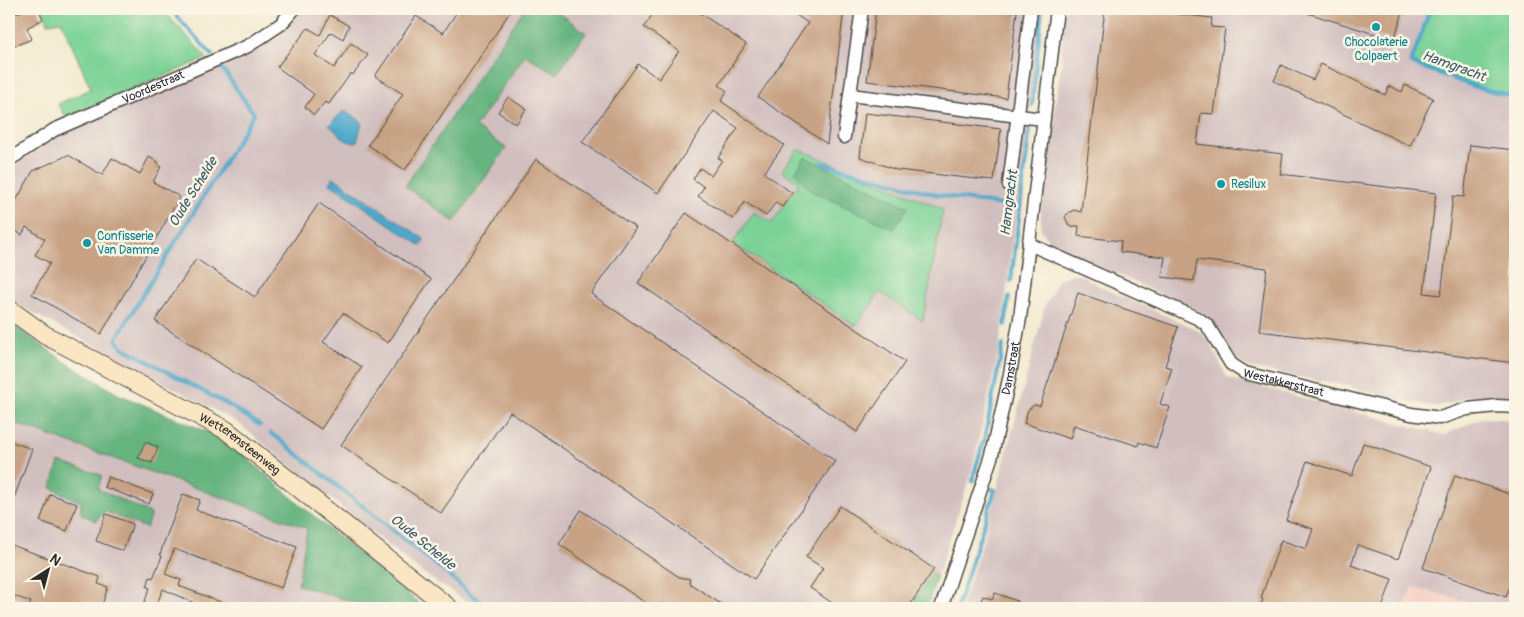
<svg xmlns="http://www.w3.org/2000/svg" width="1524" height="617" viewBox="0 0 1524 617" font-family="Pangolin,sans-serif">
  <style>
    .built { fill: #f6d1c5 }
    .industrial { fill: #d1bfbf }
    .green { fill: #7cd296; stroke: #547e60 }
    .forest { fill: #65b47f; stroke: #487055 }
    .water { fill: #4ea8cb; stroke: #3c6a7b }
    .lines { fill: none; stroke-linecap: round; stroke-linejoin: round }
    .stream { stroke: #4ea8cb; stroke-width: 4 }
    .building { fill: #c7a284 }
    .street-casing { stroke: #494844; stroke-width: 15 }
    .secondary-casing { stroke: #494844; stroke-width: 20 }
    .street { stroke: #fff; stroke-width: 12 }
    .secondary { stroke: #fbe6c4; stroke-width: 18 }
    .culture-dot { fill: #0f9aa8; stroke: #fcf5e5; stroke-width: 2 }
    .labels { text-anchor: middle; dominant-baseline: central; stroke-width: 5; stroke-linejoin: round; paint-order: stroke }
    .culture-label { font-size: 12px; fill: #0d838f; stroke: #fcf5e5; text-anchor: start }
    .street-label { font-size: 12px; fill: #2b2b2b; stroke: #fcf5e5 }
    .water-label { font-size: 14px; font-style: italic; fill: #395d6b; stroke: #fcf5e5 }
  </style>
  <rect width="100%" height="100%" fill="#fcf5e5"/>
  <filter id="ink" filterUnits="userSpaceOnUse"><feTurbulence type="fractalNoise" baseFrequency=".02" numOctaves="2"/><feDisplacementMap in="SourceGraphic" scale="10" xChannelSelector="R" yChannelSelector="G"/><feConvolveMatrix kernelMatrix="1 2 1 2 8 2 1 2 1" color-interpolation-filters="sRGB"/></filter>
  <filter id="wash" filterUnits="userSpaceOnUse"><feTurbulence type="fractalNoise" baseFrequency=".0096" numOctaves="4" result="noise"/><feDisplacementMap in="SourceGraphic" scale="20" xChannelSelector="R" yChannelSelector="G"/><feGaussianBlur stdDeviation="1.12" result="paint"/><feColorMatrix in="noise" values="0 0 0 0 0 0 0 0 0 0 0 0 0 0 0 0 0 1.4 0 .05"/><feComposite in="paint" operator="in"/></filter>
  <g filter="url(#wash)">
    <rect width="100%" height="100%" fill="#f3ead0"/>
    <path class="built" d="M1413,587L1492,608H1404Z"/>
    <path class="industrial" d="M302,9H1040L1023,186L1016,214L999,350L971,473L927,608H477L421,572L237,422L9,300V169L59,135L260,47L276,38Z
      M1065,9H1429L1410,64L1466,84L1515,98V398L1467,396L1453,403L1435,406L1415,403L1329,382L1251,368L1237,360L1205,314L1052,245L1041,230V197L1061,68Z
      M1072,274L1083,276L1105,289L1196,329L1209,340L1227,378L1444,435L1482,418L1515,420V608H1492L1413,587L1404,608H961L984,539L1045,306L1059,279Z
      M9,421L308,528L298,585L373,608H9Z"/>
    <path class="green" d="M43,9H162L207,58L66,117L58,104L91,89L61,21L48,23Z
      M1429,9H1515V98L1409,64Z
      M798,149L943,209L923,321L880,292L856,326L733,243L754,212L772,223L799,183L782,171Z"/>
    <path class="forest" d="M524,9H558L557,11L586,33L557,74L525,55L475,127L506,148L454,222L405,186Z
      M805,157L908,207L894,229L812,191L795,173Z
      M9,322L64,361L118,394L220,437L246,457L298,503L425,608H373L298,585L307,528L9,421Z
      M59,462L102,475L98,489L151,514L146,528L105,511L96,521L81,514V502L51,488Z
      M931,573L937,576L927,608H908Z"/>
    <path class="water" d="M342,112H348L362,122L357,142L354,143L345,140L329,125Z
      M333,177L424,239L421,246L329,183Z"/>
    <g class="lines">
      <path class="stream" d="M170,9L212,55
        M1430,9L1411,63L1476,87L1515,97
        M222,68L254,114L116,339L122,347L230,406L260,425
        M1032,105L1042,10
        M821,163L938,195L1020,208
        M1011,281L1030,128
        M1005,325L1009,297
        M271,433L451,577L471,595L493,608
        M972,481L985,436L1003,345
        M957,608L995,490L992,489"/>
    </g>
    <g id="blocks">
      <path class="building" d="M26,9H38L43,19L27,28L32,39L14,46L9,33V17Z
        M459,9H512L405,170L368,145L403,94L375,76L416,16L443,33Z
        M656,9H694L746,44L719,85L727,91L721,101L784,145L764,173L792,193L782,207L776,202L766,216L745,202L733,219L698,196L704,187L693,179L700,168L711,176L722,160L718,158L738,128L714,111L658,193L582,142L638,64L659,79L679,51L644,27Z
        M787,9H844L827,144L758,97L808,23Z
        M876,9L1017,11L1006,98L867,81Z
        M1105,9H1160V12L1212,18L1211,27L1225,28L1214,114L1201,113L1197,144L1283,154L1280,174L1436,193L1424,293L1441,295L1453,196L1464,197L1470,145L1515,150V363L1259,331L1267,268L1197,260L1194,281L1162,277L1165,257L1120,252L1121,241L1078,236L1079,226H1069L1065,217L1068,213L1074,210L1081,212Z
        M1302,9H1404L1394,40L1301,11Z
        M330,15L349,26L343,39L331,32L315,55L334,68L351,43L368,55L353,75L351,73L329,104L325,102L314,115L305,107L314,94L277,67L308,28L320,35Z
        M1321,64L1385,95L1389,86L1402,92L1405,85L1433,98L1410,146L1274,81L1281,65L1313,80Z
        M508,97L526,109L516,124L498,112Z
        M865,113L1001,129L994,181L897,170L860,157Z
        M68,155L102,175L112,158L140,174L149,157L159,163L157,165L161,167L153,182L180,197L101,334L32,294L50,263L35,255L45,239L26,227L22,235L9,227V213L33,171Z
        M536,159L636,228L591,294L835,461L754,579L510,412L441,513L341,445Z
        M319,203L431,279L388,343L343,313L323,342L362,367L321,429L155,321L196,259L255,297Z
        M686,213L905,362L857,432L638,283Z
        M1078,293L1178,327L1165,366L1172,368L1160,404L1170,407L1156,448L1139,442L1138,446L1074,425L1070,439L1024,423L1028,410L1034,405L1040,406Z
        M9,441L32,449L10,509H9Z
        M145,442L158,447L152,463L138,458Z
        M1363,443L1431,467L1398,559L1358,545L1351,565L1392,579L1382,608H1260L1263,599L1261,598L1281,540L1306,549L1313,529L1286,520L1307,461L1352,476Z
        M1455,475L1515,496V591L1509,589L1506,597L1423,568Z
        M108,477L153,494L149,504L104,487Z
        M50,494L77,504L67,531L40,521Z
        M183,494L200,500L196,510L297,547L281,588L174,549L165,574L181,580L179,586L236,608H205L163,589L155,608H142L150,588L147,587L150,577L153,578L162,556L160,555L163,545Z
        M840,506L934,569L908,608H840L810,588L823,568L806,557Z
        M581,510L679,577L690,579L689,583L727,608H668L662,603L659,608H653L559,544Z
        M106,514L133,524L123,551L96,541Z
        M9,544L100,577L98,584L108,587L101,608H28L31,602L9,594Z
        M995,593L1017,601L1015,608H978L983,596L992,599Z"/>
    </g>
  </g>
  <g filter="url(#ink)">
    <use href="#blocks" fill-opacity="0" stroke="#494844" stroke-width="1"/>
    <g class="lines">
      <defs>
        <g id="street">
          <path d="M850,95L1043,119"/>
          <path d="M844,137L862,9"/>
          <path id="s1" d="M9,160L54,130L248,46L281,24L294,9"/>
          <path d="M1009,185L1031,9"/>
          <path id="s2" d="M1029,244L1199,319L1207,325L1231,364L1245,373L1411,414L1440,418L1467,409L1497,406L1515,407"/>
          <path id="s3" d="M941,608L992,455L1009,379L1020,318L1057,9"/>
        </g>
        <g id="secondary">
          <path id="s4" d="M9,309L45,335L226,430L449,608"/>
        </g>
      </defs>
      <use href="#street" class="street-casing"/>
      <use href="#secondary" class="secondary-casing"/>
      <use href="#street" class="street"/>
      <use href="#secondary" class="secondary"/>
    </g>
  </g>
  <g class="culture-dot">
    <circle cx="1376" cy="27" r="5"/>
    <circle cx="1221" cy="184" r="5"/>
    <circle cx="87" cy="243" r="5"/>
  </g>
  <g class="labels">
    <g class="culture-label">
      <text x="1376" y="42" text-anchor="middle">Chocolaterie<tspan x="1376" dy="14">Colpaert</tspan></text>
      <text x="1231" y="184">Resilux</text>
      <text x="97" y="236">Confisserie<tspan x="97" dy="14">Van Damme</tspan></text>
    </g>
    <g class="street-label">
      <text stroke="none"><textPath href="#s1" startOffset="162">Voordestraat</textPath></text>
      <text stroke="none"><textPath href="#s3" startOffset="250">Damstraat</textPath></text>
      <text stroke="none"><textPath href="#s2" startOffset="298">Westakkerstraat</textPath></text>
      <text stroke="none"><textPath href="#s4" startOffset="268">Wetterensteenweg</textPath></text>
    </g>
    <g class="water-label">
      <text transform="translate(1454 66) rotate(20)">Hamgracht</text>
      <text transform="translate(193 192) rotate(-58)">Oude Schelde</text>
      <text transform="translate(1009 203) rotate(-83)">Hamgracht</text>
      <text transform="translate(423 542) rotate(39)">Oude Schelde</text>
    </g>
  </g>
  <rect width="1524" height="617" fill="none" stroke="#fcf5e5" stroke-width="30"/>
  <g transform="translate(48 570) rotate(36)" stroke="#fcf5e5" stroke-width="4" paint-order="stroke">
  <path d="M0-4L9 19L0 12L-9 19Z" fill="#2b2b2b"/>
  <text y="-8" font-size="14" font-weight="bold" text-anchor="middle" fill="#2b2b2b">N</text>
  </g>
</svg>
